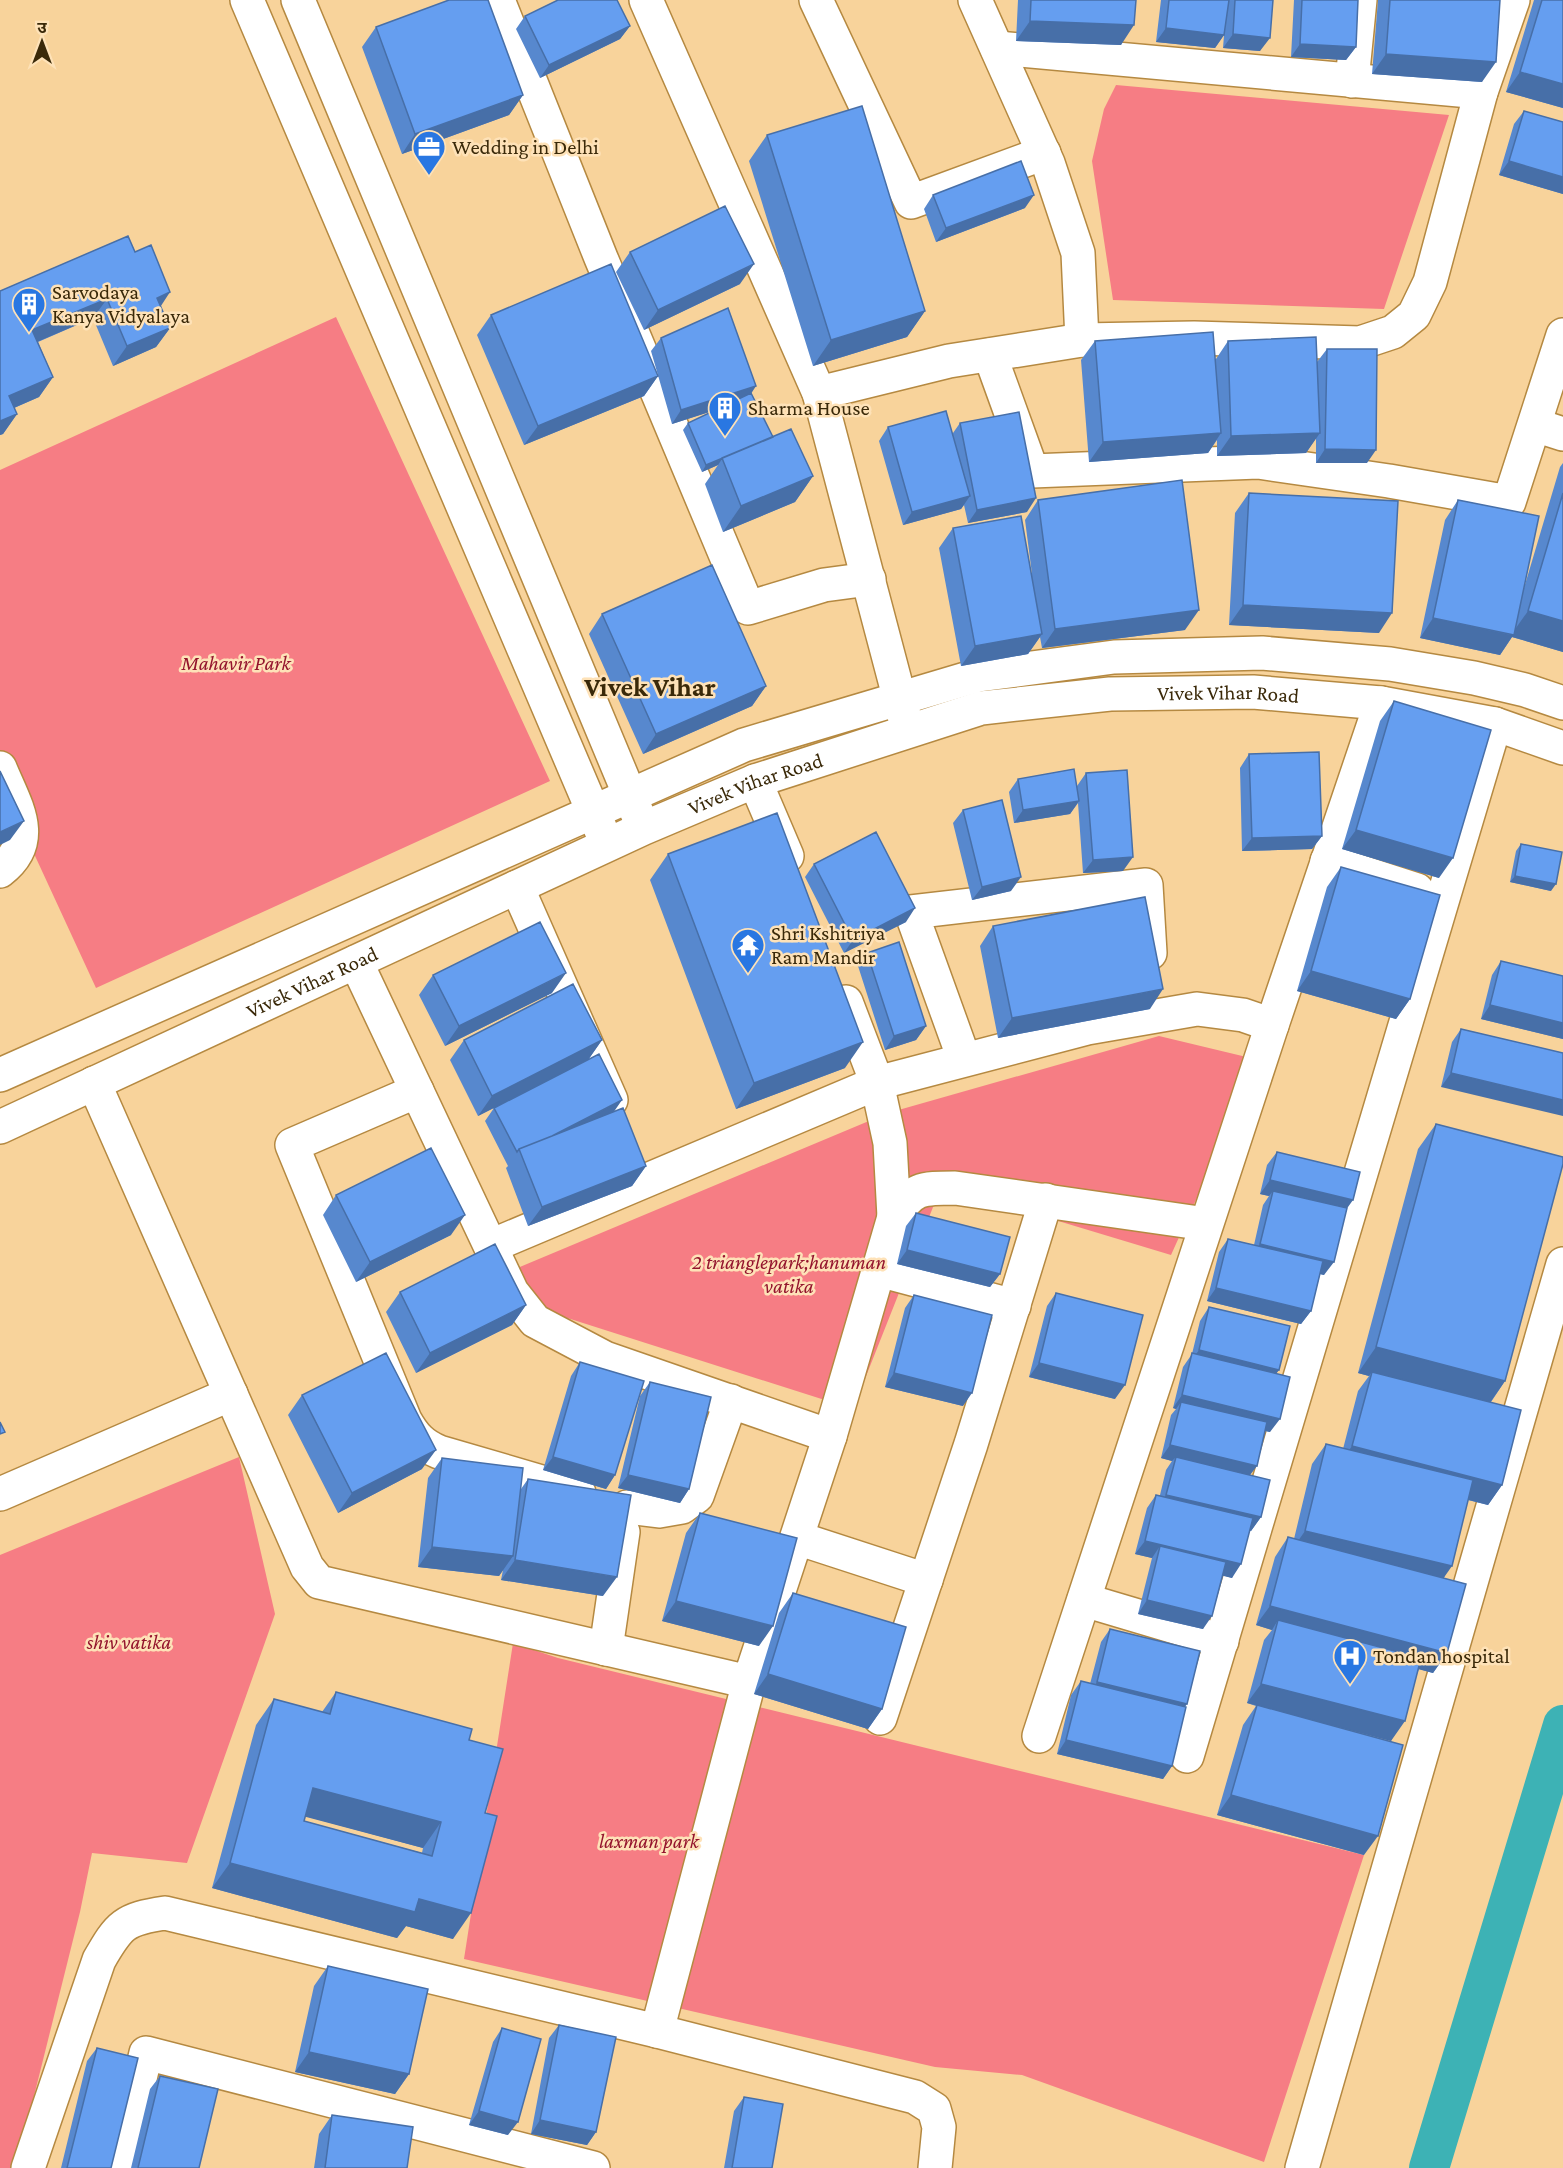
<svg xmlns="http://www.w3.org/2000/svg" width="1563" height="2168" viewBox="0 0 1563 2168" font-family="'Crimson Pro','Noto Sans Devanagari',serif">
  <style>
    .green { fill: #f67d84 }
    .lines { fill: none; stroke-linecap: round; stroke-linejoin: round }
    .canal { stroke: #3db2b5; stroke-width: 40 }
    .minor-casing { stroke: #b58941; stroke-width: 36 }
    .minor { stroke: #fff; stroke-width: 33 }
    .wall { fill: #5788ce; fill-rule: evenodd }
    .shaded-wall { fill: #476fa8 }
    .building { fill: #659ef0; stroke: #476fa8; stroke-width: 1.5; fill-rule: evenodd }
    .labels { text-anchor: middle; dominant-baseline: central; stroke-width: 5; stroke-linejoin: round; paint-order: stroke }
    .poi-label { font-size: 21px; fill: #3a2909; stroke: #fee2b8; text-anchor: start }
    .park-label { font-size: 21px; font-style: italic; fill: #94142d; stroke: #fee2b8 }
    .street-label { font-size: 21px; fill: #3a2909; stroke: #fee2b8 }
    .district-label { font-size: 27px; font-weight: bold; fill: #3a2909; stroke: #fee2b8 }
  </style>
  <rect width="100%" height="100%" fill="#f8d39b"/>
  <path class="green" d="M1116,85L1449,115L1384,309L1113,300L1092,161L1104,109Z
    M336,317L550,781L96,988L0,780V470Z
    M1159,1036L1259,1060L1171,1255L956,1190L939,1192L853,1409L536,1308L515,1269L888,1113Z
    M239,1457L275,1614L187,1863L92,1853L80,1912L16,2168H0V1555Z
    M513,1643L558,1658L1364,1855L1264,2162L1022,2075L935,2067L464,1959Z"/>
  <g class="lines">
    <path class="canal" d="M1429,2168L1563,1725"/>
    <defs>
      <g id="minor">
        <path d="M247,0L601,830"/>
        <path d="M298,0L638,815"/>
        <path d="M498,0L601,258L748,608L824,585L869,579"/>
        <path d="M646,0L819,393L905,719"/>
        <path d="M816,0L911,202L1044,153"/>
        <path d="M975,0L1048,163L1078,253L1082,340"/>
        <path d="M997,48L1481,92"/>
        <path d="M1352,81L1360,0"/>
        <path d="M990,355L1032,471L1258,462L1389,481L1509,502L1563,335"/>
        <path d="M819,393L949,361L1082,340L1194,338L1360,343L1393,332L1414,315L1430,282L1481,92L1513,0"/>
        <path d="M1535,425L1563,434"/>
        <path d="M0,768C15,805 40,840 0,871"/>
        <path d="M755,781L787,856"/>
        <path d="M1327,861L1417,890"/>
        <path d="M517,887L611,1100"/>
        <path d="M356,962L512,1292L535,1321L605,1358L830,1436"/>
        <path d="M846,1002L877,1083L890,1143L894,1217"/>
        <path d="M964,1059L911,912L1146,885L1150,953"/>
        <path d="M0,1075L744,745L979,675L1114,657L1262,653L1390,664L1474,678L1525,690L1563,703"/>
        <path d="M94,1083L307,1567L319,1582L749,1682L830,1436L894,1217C912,1188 921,1188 955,1188L1206,1224"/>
        <path d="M417,1091L292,1145L405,1420C414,1436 422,1445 439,1452L579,1493"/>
        <path id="s1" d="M0,1127L644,828L755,781L981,708L1110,694L1253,692L1381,703L1495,724L1563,748"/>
        <path d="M491,1246L877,1083L1087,1028L1197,1009L1243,1015L1272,1025"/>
        <path d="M879,1270L1014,1306"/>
        <path d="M0,1494L231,1394"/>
        <path d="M627,1507L659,1511L682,1507L697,1496L731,1401"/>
        <path d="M797,1538L926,1580"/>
        <path d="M1084,1600L1222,1641"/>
        <path d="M606,1649L623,1532"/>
        <path d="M880,1718L971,1444L1046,1200"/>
        <path d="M1039,1736L1272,1025L1381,703"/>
        <path d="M1187,1756L1495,724"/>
        <path d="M657,2031L749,1682"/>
        <path d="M28,2168L99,1960C119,1925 124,1919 165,1913L657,2031L915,2097L934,2109L939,2127L935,2168"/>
        <path d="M119,2168L146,2053L593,2168"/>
        <path d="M1302,2168L1563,1264"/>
      </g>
    </defs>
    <use href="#minor" class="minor-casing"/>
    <use href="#minor" class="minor"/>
  </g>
  <path class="wall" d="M1018,0H1136L1121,45L1016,41Z
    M1161,0H1273L1260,51L1223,48L1224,35L1215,48L1156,42Z
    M1294,0H1358L1356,47L1346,60L1291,57Z
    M1378,0H1500L1482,82L1372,74Z
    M1534,0H1563V108L1506,92Z
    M525,16L630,26L620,39L540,78L516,29Z
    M376,27L523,95L509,115L402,154L362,47Z
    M1524,111L1563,122V194L1499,175L1514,124Z
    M767,135L925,311L907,337L813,366L749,161Z
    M933,195L1025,208L936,242L924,209Z
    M128,236L170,328L156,347L113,366L93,318L38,342L53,377L39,397L14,408L17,414L3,434L0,435V291Z
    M630,252L740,284L644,330L616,272Z
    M491,315L658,376L644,396L524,445L477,335Z
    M661,338L751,393L773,437L813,476L795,502L723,532L705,484L718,465L702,472L683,430L688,423L718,409L672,424L651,351Z
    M1095,341L1216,359L1228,341L1317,362L1327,349L1367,463H1316V438L1306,453L1217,456V440L1208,453L1089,462L1081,360Z
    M960,423L1027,512L968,523L964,505L961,509L903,525L879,441L888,427L953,433Z
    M1563,463V652L1512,637L1500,655L1420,638L1445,520L1458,500L1521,598L1560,467Z
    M1249,493L1379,633L1229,625L1235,513Z
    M1038,500L1185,630L1042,648L1040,637L1028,654L961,666L939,548L953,528L1032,574L1025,520Z
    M602,614L766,686L752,706L643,754L589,634Z
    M1394,701L1439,878L1342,849L1380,721Z
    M1249,754L1322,836L1312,849L1242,851L1240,768Z
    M1086,773L1123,871L1083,873L1078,803L1070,814L1014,823L1009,792L1018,779L1077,786Z
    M963,810L1011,891L972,900L953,823Z
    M1521,844L1551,891L1510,882L1516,851Z
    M668,854L845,1068L736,1109L650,880Z
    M814,864L906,922L844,953L805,877Z
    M1341,867L1410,999L1396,1019L1297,991L1327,887Z
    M993,926L1150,1009L998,1038L980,946Z
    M867,953L926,1026L916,1040L885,1050L858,966Z
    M1501,961L1563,976V1039L1481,1019L1492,975Z
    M433,975L552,993L445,1046L419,995Z
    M1461,1029L1563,1053L1441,1087L1452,1042Z
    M464,1040H602L588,1060L478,1116L450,1060Z
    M494,1108L614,1112L646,1166L632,1186L528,1226L506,1168L508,1166L485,1121Z
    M1436,1124L1505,1381L1491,1402L1502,1485L1488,1505L1468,1500L1444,1578L1447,1653L1433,1673L1419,1669L1391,1741L1330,1725L1364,1855L1217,1815L1243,1725L1256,1706L1247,1703L1264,1640L1272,1630L1256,1625L1275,1557L1288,1537L1294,1539L1312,1464L1326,1444L1343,1449L1358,1391L1369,1376L1358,1373L1418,1149Z
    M1277,1152L1346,1209L1324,1275L1320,1274L1311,1311L1301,1324L1207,1301L1219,1252L1228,1239L1254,1245L1263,1205L1269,1196L1260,1194L1267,1165Z
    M336,1195L451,1235L356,1282L323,1215Z
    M916,1213L1000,1274L990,1287L897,1264L906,1226Z
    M400,1292L526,1305L512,1325L416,1373L386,1312Z
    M1056,1293L1115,1399L1029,1377L1047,1306Z
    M914,1295L963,1406L885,1387L905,1308Z
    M1209,1307L1279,1370L1276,1373L1270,1432L1265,1431L1250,1475L1261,1517L1251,1531L1250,1530L1232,1578L1222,1575L1203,1629L1138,1614L1152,1558L1135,1554L1147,1508L1156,1495H1160L1166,1470L1172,1461L1161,1458L1171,1415L1176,1409L1173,1408L1183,1367L1192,1354L1200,1321Z
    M580,1362L615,1475L606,1489L543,1470L571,1376Z
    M650,1382L689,1489L680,1503L618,1488L640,1396Z
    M302,1395L422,1469L338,1513L288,1415Z
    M442,1458L521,1489L528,1479L603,1596L501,1580L503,1570L499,1576L418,1567L428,1478Z
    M700,1513L759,1646L662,1621L686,1533Z
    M793,1593L882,1709L868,1729L754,1694L779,1613Z
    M1110,1629L1185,1706L1172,1766L1163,1779L1057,1754L1071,1695L1081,1681L1090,1684L1101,1642Z
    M336,1692L469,1740L485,1813L453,1939L406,1926L397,1938L212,1888L256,1725L274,1699L322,1712ZM305,1816L423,1848L422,1853L304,1821Z
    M328,1966L409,2074L395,2094L295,2072L314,1986Z
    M559,2025L596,2132L587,2145L531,2134L549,2038Z
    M502,2028L508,2135L469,2125L493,2042Z
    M97,2048L111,2168H61L87,2061Z
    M160,2076L199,2168H131L150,2089Z
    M744,2097L772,2168H724L734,2111Z
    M332,2115L407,2168H314L319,2134Z"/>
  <path class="shaded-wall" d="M1030,21L1134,25L1121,45L1016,41Z
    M630,26L620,39L540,78L549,65Z
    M1166,28L1224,35L1215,48L1156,42Z
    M1233,34L1270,38L1260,51L1223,48Z
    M1300,44L1356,47L1346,60L1291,57Z
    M1386,54L1496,62L1482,82L1372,74Z
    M1520,72L1563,84V108L1506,92Z
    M523,95L509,115L402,154L415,134Z
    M1509,161L1563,177V194L1499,175Z
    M1034,195L1025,208L936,242L946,228Z
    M754,264L740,284L644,330L658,310Z
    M170,292L157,312V298Z
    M107,299L93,318L18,350L32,330Z
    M925,311L907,337L813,366L831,340Z
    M170,328L156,347L113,366L127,346Z
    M658,376L644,396L524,445L538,426Z
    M53,377L39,397L0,414L9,396Z
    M756,386L747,400L672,424L681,410Z
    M17,414L3,434L0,435V421Z
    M1221,433L1208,453L1089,462L1103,442Z
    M1320,433L1306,453L1217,456L1231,436Z
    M1325,449L1376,450L1367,463H1316Z
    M722,459L718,465L702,472L706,465Z
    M813,476L795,502L723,532L741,506Z
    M970,496L961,509L903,525L912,512Z
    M1036,498L1027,512L968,523L977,510Z
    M1243,605L1392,613L1379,633L1229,625Z
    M1199,610L1185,630L1042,648L1055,629Z
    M1528,611L1563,621V652L1512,637L1500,655L1420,638L1433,618L1511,635Z
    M1042,634L1028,654L961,666L975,646Z
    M766,686L752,706L643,754L656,734Z
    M1079,801L1070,814L1014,823L1023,810Z
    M24,821L10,840L0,845V832Z
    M1356,830L1453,858L1439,878L1342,849Z
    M1322,836L1312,849L1242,851L1252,838Z
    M1133,857L1123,871L1083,873L1093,860Z
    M1515,876L1556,884L1551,891L1510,882Z
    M1021,877L1011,891L972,900L982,887Z
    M915,908L906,922L844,953L853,940Z
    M1311,971L1410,999L1396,1019L1297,991Z
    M566,973L552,993L445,1046L459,1026Z
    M1163,989L1150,1009L998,1038L1012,1018Z
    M1490,1005L1563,1023V1039L1481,1019Z
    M926,1026L916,1040L885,1050L894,1036Z
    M602,1040L588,1060L478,1116L492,1096Z
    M863,1042L845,1068L736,1109L754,1083Z
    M1451,1073L1563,1100V1116L1441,1087Z
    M622,1100L613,1113L521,1152Z
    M646,1166L632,1186L528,1226L542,1207Z
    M1270,1180L1353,1200L1343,1214L1273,1191L1269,1196L1260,1194Z
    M465,1215L451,1235L356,1282L370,1262Z
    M1260,1244L1334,1262L1324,1275L1251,1257Z
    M907,1250L1000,1274L990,1287L897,1264Z
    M1216,1288L1311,1311L1301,1324L1207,1301Z
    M526,1305L512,1325L416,1373L430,1353Z
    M1376,1347L1505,1381L1487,1407L1372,1372L1369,1376L1358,1373Z
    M1199,1350L1279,1370L1269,1383L1189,1364Z
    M1039,1363L1125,1385L1115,1399L1029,1377Z
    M894,1373L972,1393L963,1406L885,1387Z
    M1182,1395L1280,1419L1270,1432L1179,1410L1181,1402L1176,1409L1173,1408Z
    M1170,1445L1257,1466L1247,1479L1176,1457L1172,1461L1161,1458Z
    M1352,1446L1502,1485L1488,1505L1338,1466Z
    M436,1450L422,1469L338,1513L352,1493Z
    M553,1457L615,1475L606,1489L543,1470Z
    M628,1475L689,1489L680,1503L618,1488Z
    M1166,1495L1261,1517L1251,1531L1157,1508Z
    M1305,1531L1452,1566L1438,1586L1291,1551Z
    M1145,1541L1241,1564L1232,1578L1157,1560L1160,1546L1152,1558L1135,1554Z
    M432,1547L513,1556L499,1576L418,1567Z
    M515,1560L617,1577L603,1596L501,1580Z
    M1147,1600L1212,1616L1203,1629L1138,1614Z
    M676,1601L773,1626L759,1646L662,1621Z
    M1270,1606L1447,1653L1433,1673L1275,1631L1278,1620L1272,1630L1256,1625Z
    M768,1674L882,1709L868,1729L754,1694Z
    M1097,1682L1187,1704L1177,1718L1088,1696Z
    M1261,1684L1405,1721L1391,1741L1247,1703Z
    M1066,1740L1172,1766L1163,1779L1057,1754Z
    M313,1788L441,1822L423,1848L295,1814Z
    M1231,1795L1378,1836L1364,1855L1217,1815Z
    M230,1863L419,1899L471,1913L453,1939L406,1926L397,1938L212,1888Z
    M309,2052L409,2074L395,2094L295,2072Z
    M479,2111L518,2122L508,2135L469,2125Z
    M540,2120L596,2132L587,2145L531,2134Z"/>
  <path class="building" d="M449,0H488L523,95L415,134L376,27Z
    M558,0H617L630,26L549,65L525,16Z
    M1031,0H1136L1134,25L1030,21Z
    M1169,0H1229L1224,35L1166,28Z
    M1235,0H1273L1270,38L1233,34Z
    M1302,0H1358L1356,47L1300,44Z
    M1390,0H1500L1496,62L1386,54Z
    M1542,0H1563V84L1520,72Z
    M862,106L925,311L831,340L767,135Z
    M1524,111L1563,122V177L1509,161Z
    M1021,161L1034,195L946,228L933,195Z
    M725,206L754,264L658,310L630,252Z
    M128,236L135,252L151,245L170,292L157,298L170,328L127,346L107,299L32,330L53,377L9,396L17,414L0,421V291Z
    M611,264L658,376L538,426L491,315Z
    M728,308L756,386L681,410L661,338Z
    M1213,332L1221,433L1103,442L1095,341Z
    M1316,337L1320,433L1231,436L1228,341Z
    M1327,349H1377L1376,450L1325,449Z
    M751,393L773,437L706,465L688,423Z
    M946,411L970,496L912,512L888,427Z
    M1019,412L1036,498L977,510L960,423Z
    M791,429L813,476L741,506L722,458Z
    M1182,480L1199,610L1055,629L1038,500Z
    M1249,493L1398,501L1392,613L1243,605Z
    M1563,493V621L1528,611Z
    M1458,500L1539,516L1514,635L1433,618Z
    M1021,516L1042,634L975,646L953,528Z
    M712,565L766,686L656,734L602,614Z
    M1394,701L1491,730L1453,858L1356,830Z
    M1319,752L1322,836L1252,838L1249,754Z
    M1074,769L1079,801L1023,810L1018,779Z
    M1127,770L1133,857L1093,860L1086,773Z
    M0,771L24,821L0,832Z
    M1002,800L1021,877L982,887L963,810Z
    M777,813L863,1042L754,1083L668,854Z
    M876,832L915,908L853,940L814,864Z
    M1521,844L1562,852L1556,884L1515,876Z
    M1341,867L1440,895L1410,999L1311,971Z
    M1145,897L1163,989L1012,1018L993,926Z
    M540,922L566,973L459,1026L433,975Z
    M899,942L926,1026L894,1036L867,953Z
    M1501,961L1563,976V1023L1490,1005Z
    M573,984L602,1040L492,1096L464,1040Z
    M1461,1029L1563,1053V1100L1451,1073Z
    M599,1054L622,1100L552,1136L519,1149L517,1152L494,1108Z
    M623,1108L646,1166L542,1207L519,1149Z
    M1436,1124L1563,1157V1164L1505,1381L1376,1347Z
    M431,1148L465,1215L370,1262L336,1195Z
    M1277,1152L1360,1172L1353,1200L1270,1180Z
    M1273,1191L1347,1208L1334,1262L1260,1244Z
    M916,1213L1010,1237L1000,1274L907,1250Z
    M1228,1239L1323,1261L1311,1311L1216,1288Z
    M495,1244L526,1305L430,1353L400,1292Z
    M1056,1293L1143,1315L1125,1385L1039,1363Z
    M914,1295L992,1315L972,1393L894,1373Z
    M1209,1307L1290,1326L1279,1370L1199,1350Z
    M386,1353L436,1450L352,1493L302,1395Z
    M1192,1353L1290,1377L1280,1419L1182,1395Z
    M580,1362L644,1381L615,1475L553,1457Z
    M1372,1372L1521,1410L1502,1485L1352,1446Z
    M650,1382L711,1397L689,1489L628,1475Z
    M1181,1402L1267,1422L1257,1466L1170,1445Z
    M0,1422L5,1432L0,1434Z
    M1326,1444L1473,1480L1452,1566L1305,1531Z
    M1176,1457L1270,1480L1261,1517L1166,1495Z
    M442,1458L523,1468L513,1556L432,1547Z
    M528,1479L631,1495L617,1577L515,1560Z
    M1156,1495L1253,1518L1241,1564L1145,1541Z
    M700,1513L797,1538L773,1626L676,1601Z
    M1288,1537L1466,1584L1447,1653L1270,1606Z
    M1160,1546L1226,1562L1212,1616L1147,1600Z
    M793,1593L906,1627L882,1709L768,1674Z
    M1278,1620L1421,1658L1405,1721L1261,1684Z
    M1110,1629L1200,1651L1187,1704L1097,1682Z
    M1081,1681L1186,1707L1172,1766L1066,1740Z
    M336,1692L472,1729L469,1740L503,1749L485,1813L497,1816L471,1913L419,1899L415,1912L230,1863L274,1699L330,1714ZM313,1788L441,1822L432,1856L304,1821Z
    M1257,1705L1403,1745L1378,1836L1231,1795Z
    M328,1966L428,1989L409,2074L309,2052Z
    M559,2025L616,2037L596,2132L540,2120Z
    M502,2028L541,2039L518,2122L479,2111Z
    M97,2048L138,2058L111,2168H67Z
    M160,2076L218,2089L199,2168H138Z
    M744,2097L783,2104L772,2168H732Z
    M332,2115L413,2127L407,2168H325Z"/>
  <defs>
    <symbol id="office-pin" viewBox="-11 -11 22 30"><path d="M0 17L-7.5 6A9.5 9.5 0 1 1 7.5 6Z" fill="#2977e2" stroke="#fee2b8"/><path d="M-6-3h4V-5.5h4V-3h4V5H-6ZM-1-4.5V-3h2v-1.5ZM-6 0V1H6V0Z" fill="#fff"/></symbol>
    <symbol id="building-pin" viewBox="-11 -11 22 30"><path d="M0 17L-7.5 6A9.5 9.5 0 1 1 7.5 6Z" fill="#2977e2" stroke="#fee2b8"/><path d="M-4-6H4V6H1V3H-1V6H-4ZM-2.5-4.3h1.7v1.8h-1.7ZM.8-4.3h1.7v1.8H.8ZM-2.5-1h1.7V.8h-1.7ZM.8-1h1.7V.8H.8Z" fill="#fff"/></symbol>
    <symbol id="temple-pin" viewBox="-11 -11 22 30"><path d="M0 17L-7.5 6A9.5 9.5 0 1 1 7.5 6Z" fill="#2977e2" stroke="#fee2b8"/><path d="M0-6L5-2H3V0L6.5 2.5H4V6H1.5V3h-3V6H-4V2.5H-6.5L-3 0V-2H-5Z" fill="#fff"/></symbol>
    <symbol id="hospital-pin" viewBox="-11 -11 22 30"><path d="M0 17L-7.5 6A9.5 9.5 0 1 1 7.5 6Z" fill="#2977e2" stroke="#fee2b8"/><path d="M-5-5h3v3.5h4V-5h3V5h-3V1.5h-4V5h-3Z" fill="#fff"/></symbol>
  </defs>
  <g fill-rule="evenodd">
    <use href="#office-pin" x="410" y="128" width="38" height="52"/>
    <use href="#building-pin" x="10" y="285" width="38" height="52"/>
    <use href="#building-pin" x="706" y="389" width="38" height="52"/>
    <use href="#temple-pin" x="729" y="926" width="38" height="52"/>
    <use href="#hospital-pin" x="1331" y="1637" width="38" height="52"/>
  </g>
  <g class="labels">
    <g class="poi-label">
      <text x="452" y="147">Wedding in Delhi</text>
      <text x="52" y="292">Sarvodaya<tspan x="52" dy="24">Kanya Vidyalaya</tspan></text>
      <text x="748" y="408">Sharma House</text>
      <text x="771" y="933">Shri Kshitriya<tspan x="771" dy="24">Ram Mandir</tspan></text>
      <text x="1373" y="1656">Tondan hospital</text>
    </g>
    <g class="park-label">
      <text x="236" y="663">Mahavir Park</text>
      <text x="789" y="1262">2 trianglepark;hanuman<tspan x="789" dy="24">vatika</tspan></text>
      <text x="129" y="1642">shiv vatika</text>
      <text x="649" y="1841">laxman park</text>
    </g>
    <g class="street-label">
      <text stroke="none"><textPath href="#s1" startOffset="1316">Vivek Vihar Road</textPath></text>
      <text stroke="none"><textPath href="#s1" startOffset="830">Vivek Vihar Road</textPath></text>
      <text stroke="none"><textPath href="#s1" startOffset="344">Vivek Vihar Road</textPath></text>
    </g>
    <g class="district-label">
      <text x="650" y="687">Vivek Vihar</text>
    </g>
  </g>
  <g transform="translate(42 42)" stroke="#fee2b8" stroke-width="4.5" paint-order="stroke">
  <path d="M0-4.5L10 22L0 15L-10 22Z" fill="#3a2909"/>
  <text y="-9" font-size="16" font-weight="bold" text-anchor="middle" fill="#3a2909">उ</text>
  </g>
</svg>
